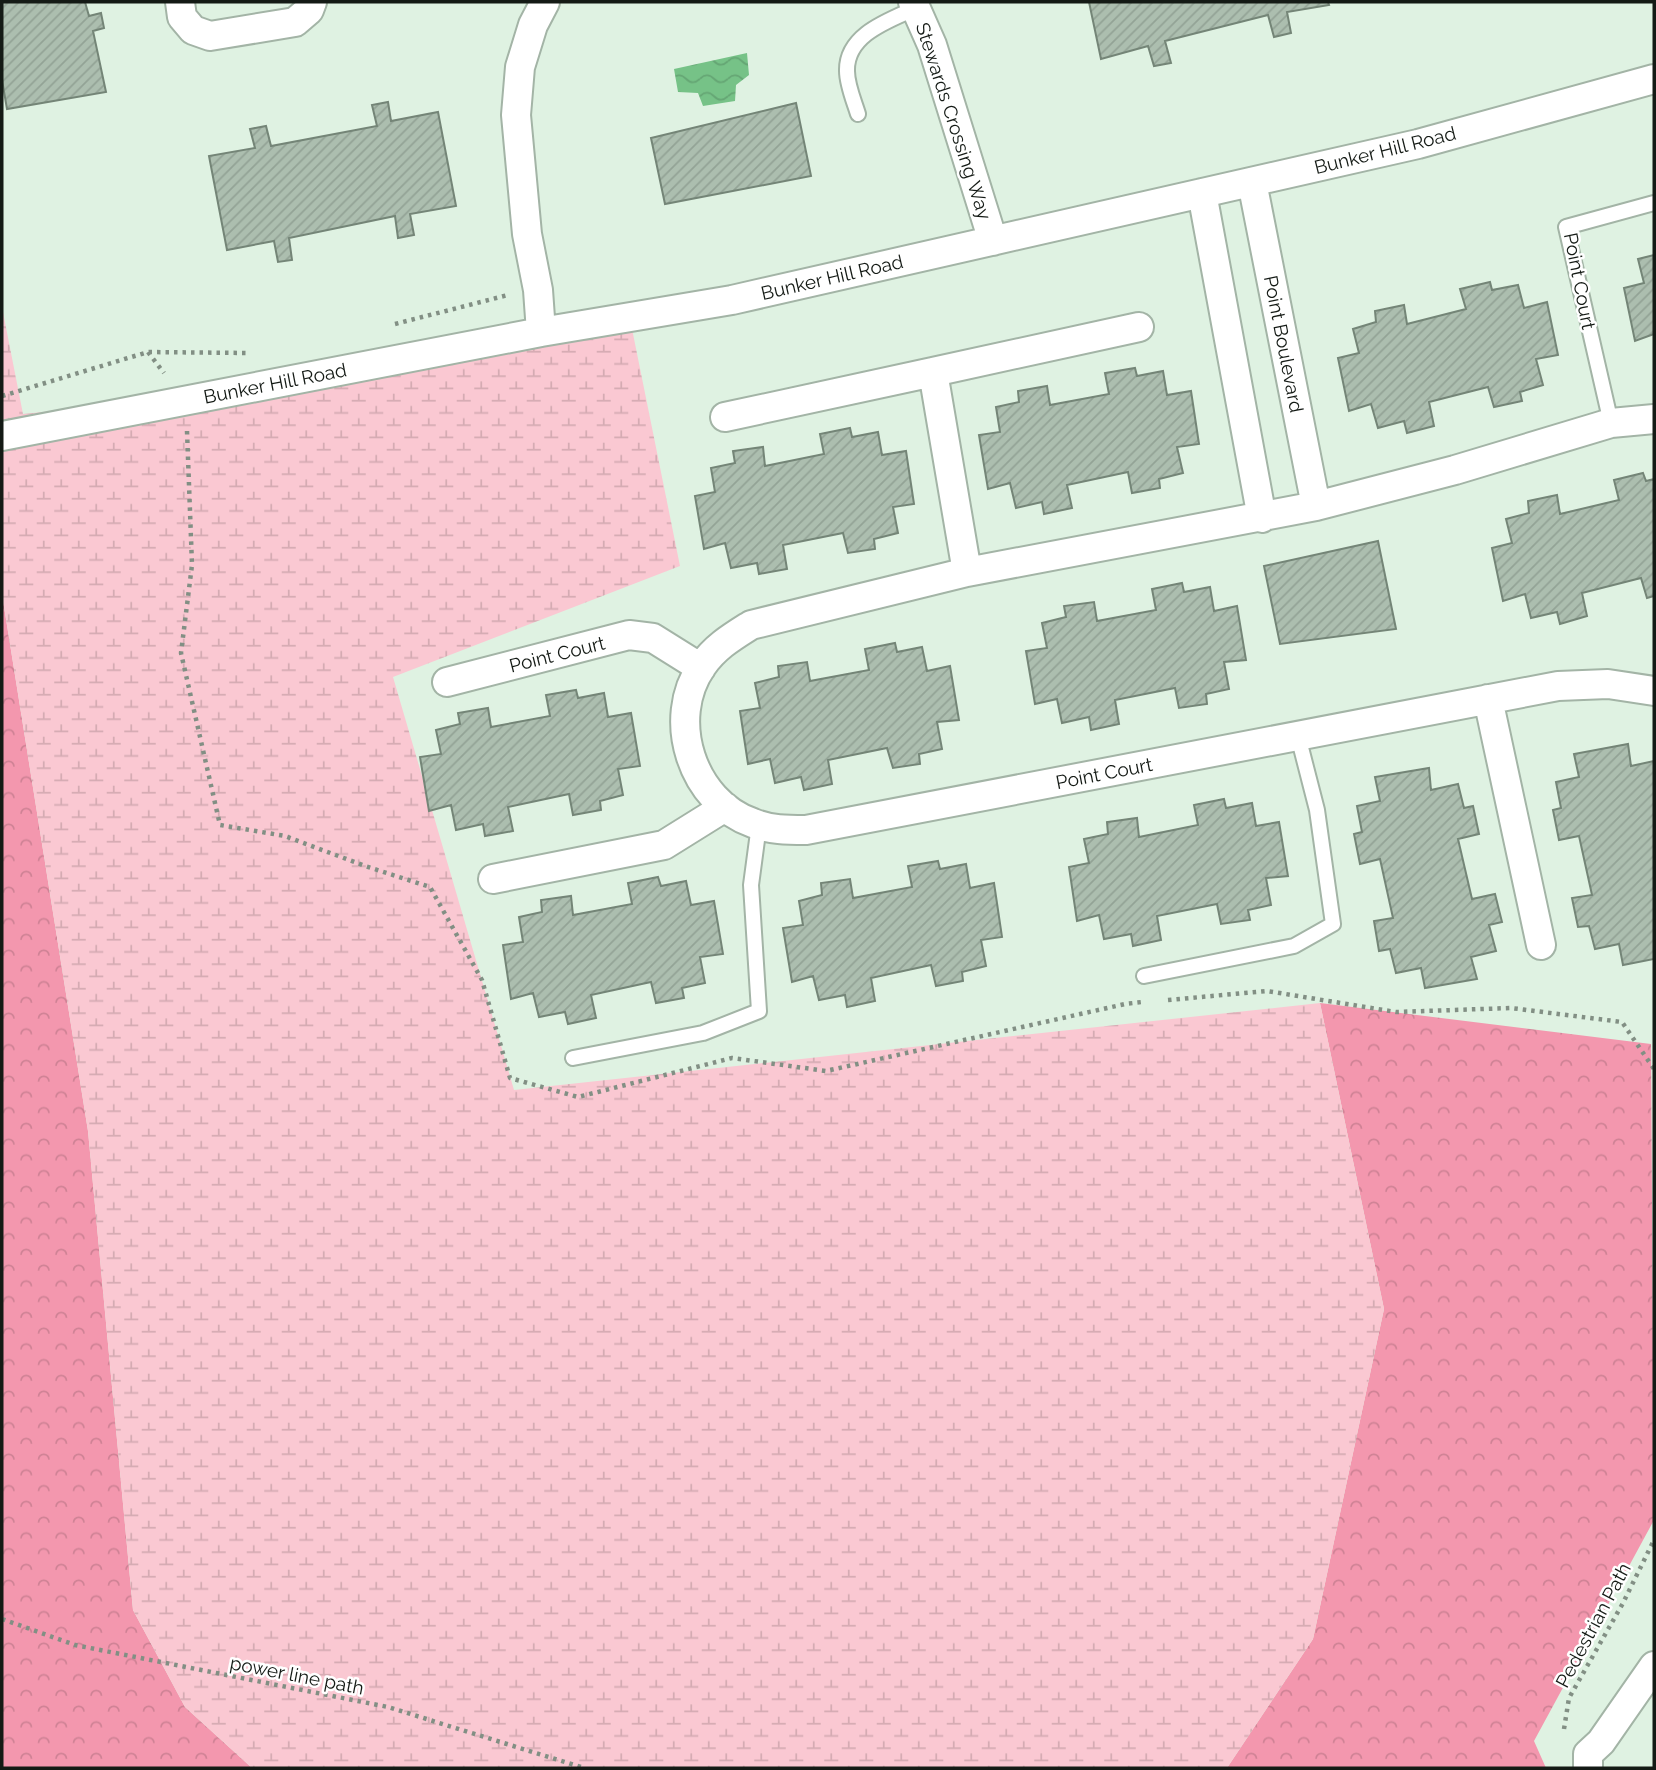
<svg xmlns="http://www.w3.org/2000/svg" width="1656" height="1770" viewBox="0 0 1656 1770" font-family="Raleway,sans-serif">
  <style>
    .forest { fill: url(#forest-crowns) }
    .wetland { fill: url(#wetland-marsh) }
    .water { fill: url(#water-waves) }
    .building { fill: url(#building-hatch); stroke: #748577; stroke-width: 2 }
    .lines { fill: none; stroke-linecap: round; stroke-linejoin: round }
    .lane-casing { stroke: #a3b4a6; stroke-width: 18 }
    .street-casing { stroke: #a3b4a6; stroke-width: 32 }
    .path { stroke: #828f84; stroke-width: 4.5; stroke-dasharray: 3.5 5; stroke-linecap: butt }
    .lane { stroke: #fff; stroke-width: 14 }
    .street { stroke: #fff; stroke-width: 28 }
    .labels { text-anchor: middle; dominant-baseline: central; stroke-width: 5; stroke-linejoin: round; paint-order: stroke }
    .street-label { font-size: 19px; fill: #141a15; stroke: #fff }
  </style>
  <defs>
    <pattern id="forest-crowns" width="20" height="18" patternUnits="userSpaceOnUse" patternTransform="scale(1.75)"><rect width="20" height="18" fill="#f397ae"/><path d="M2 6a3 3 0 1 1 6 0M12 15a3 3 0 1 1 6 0" fill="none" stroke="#cf8295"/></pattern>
    <pattern id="wetland-marsh" width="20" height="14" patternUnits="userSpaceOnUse" patternTransform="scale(1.75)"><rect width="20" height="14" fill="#fac8d2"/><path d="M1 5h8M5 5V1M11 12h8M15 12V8" fill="none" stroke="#d5abb3"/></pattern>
    <pattern id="water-waves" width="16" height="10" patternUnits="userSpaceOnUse" patternTransform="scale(1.75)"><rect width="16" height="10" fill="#76c287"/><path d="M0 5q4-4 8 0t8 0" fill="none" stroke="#65a674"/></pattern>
    <pattern id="building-hatch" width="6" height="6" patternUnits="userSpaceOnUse" patternTransform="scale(1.75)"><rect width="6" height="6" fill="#acbeaf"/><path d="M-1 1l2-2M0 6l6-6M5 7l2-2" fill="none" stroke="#93a396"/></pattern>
  </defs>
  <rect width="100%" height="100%" fill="#dff2e2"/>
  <path class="forest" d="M2,594L88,1131L133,1610L185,1707L252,1768H2Z
    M1320,1003L1651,1044L1654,1520L1534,1741L1546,1768H1227L1313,1639L1384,1309Z"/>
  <path class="wetland" d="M2,307L23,414L290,387L630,319L680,566L393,677L514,1090L1320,1003L1384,1309L1313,1639L1227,1768H252L185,1707L133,1610L88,1131L2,594Z"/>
  <path class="water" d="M747,53L749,75L736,85L735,101L703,106L698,93L678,92L674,69Z"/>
  <path class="building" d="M2,2H85L89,16L101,13L104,28L93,31L106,92L7,109L2,80Z
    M1089,2H1328L1329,5L1287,12L1291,33L1274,37L1268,15L1165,41L1171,63L1154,66L1148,46L1101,59Z
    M388,102L391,121L438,112L456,206L410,214L414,235L398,238L395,216L289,238L292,260L278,262L274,241L227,250L209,156L255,148L250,129L266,126L271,146L377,126L372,105Z
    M796,103L811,176L665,204L651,138Z
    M1654,255V334L1635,341L1624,288L1644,283L1638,259Z
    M1490,282L1492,290L1518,285L1524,308L1547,302L1558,355L1536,359L1543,385L1520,392L1522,401L1494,407L1488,387L1429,402L1434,426L1407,433L1404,421L1378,428L1371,404L1349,411L1338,358L1359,353L1353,329L1376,322L1375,311L1404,305L1407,324L1466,309L1460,289Z
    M1135,368L1137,376L1163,371L1167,395L1191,391L1199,444L1177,447L1183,473L1159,479L1160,488L1132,493L1128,472L1067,485L1072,508L1044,514L1042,502L1016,508L1010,483L988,489L979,435L1000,432L996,407L1019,402L1018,391L1047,386L1050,405L1109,394L1105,373Z
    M850,428L852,437L878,432L882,455L906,451L914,504L893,507L898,533L874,539L875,549L848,553L843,533L783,545L787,569L759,574L757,563L731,568L725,543L704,549L695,496L715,492L711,468L735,463L733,451L763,447L765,466L824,454L820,434Z
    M1643,473L1646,481L1654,479V596L1647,598L1641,578L1582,593L1587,616L1560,624L1557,612L1531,618L1525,594L1503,601L1492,548L1512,543L1506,519L1529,513L1528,501L1557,495L1560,514L1619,500L1614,480Z
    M1378,541L1396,629L1280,644L1264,566Z
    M1182,583L1184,592L1210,587L1214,611L1237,606L1246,660L1224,662L1229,689L1206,694L1207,704L1179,708L1175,688L1115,700L1119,724L1091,730L1089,717L1062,723L1057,699L1035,704L1026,651L1047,648L1042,623L1066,617L1064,606L1094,602L1097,621L1156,610L1152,589Z
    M895,643L897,652L922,647L927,671L950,666L959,720L937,722L942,749L919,754L920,764L893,768L887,748L828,760L832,784L804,790L801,777L775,783L770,759L748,764L740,711L760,708L755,683L779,677L778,666L807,662L810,681L869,670L865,649Z
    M576,690L578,698L604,693L608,717L631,713L640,766L618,769L623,795L600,801L601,810L573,815L569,794L508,807L513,831L485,836L483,824L456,830L451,805L429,811L420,757L441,754L436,730L460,724L458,713L488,708L491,727L550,716L546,695Z
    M1628,744L1631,766L1654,761V959L1623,965L1619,944L1595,949L1589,926L1578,927L1572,898L1592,895L1579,836L1559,840L1553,810L1561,808L1556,782L1579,777L1574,754Z
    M1429,768L1431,790L1458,784L1464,808L1473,806L1479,834L1458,839L1472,899L1495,894L1502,922L1489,925L1496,951L1471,957L1477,979L1425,988L1421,968L1396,973L1390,949L1379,951L1374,921L1393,918L1380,859L1360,864L1354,834L1362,832L1357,806L1380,801L1375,777Z
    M1224,799L1226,808L1252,803L1256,826L1279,822L1288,876L1266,878L1271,905L1248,910L1250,920L1221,924L1217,904L1157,916L1161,940L1133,946L1131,934L1104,939L1099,915L1077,921L1069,867L1089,863L1084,839L1108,834L1107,822L1137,818L1139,837L1198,825L1194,805Z
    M938,861L940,869L966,864L970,888L994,883L1002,937L981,940L986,966L962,972L963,981L936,986L931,965L871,978L875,1001L847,1007L845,995L819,1000L813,976L792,982L783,928L803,925L799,901L822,895L821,883L850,879L853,898L912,887L908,866Z
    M658,877L661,886L686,881L691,905L714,901L723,954L700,957L705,983L682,988L684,998L656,1003L651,982L591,995L596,1018L568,1024L565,1012L539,1017L533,993L511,999L503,945L523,942L519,917L542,912L541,900L571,896L573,915L632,904L628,883Z"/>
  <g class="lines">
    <defs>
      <path id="lane" d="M858,114C854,101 847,85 847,71C846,34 890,20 916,8
        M1611,423L1566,227L1654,203
        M1144,976L1294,946L1333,924L1317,810L1298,736
        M573,1058L703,1033L759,1011L751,885L759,825"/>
      <path id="street" d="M180,2L182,17L193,30L210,36L295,22L309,10L312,2
        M913,2L932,45L993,241
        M1252,182L1316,506
        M1202,193L1262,518
        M541,332L538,290L527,234L516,115L520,67L533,25L545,2
        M725,417L933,372
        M1654,419L1611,423L1455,470L1316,506L967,572L751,625C732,637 715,647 702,666C665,719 692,802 753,823C770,830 787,830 806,830L1558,686L1608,684L1654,691
        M2,436L541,332L732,300L1418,144L1654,79
        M967,572L933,372L1139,327
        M447,682L629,635L653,638L701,668
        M1488,699L1541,945
        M493,879L664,845L725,807
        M1588,1768V1754L1601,1742L1654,1666"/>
    </defs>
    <use href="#lane" class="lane-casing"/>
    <use href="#street" class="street-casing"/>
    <path class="path" d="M395,324L508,295
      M148,352L164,373
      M2,396L148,352L246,353
      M187,431L192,565L181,653L220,825L285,836L365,866L430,887L482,980L510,1078L578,1097L732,1058L826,1071L1125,1004L1142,1002
      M1168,1000L1267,991L1396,1012L1511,1008L1622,1022L1654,1069
      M2,1619L75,1645L388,1707L584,1768
      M1564,1729L1569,1698L1623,1603L1654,1540"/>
    <use href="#lane" class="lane"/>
    <use href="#street" class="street"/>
  </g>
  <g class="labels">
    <g class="street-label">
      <text transform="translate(954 121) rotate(72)">Stewards Crossing Way</text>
      <text transform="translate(1385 150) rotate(-14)">Bunker Hill Road</text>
      <text transform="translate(832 277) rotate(-13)">Bunker Hill Road</text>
      <text transform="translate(1580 281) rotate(79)">Point Court</text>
      <text transform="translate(1284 344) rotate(79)">Point Boulevard</text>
      <text transform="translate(275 383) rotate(-11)">Bunker Hill Road</text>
      <text transform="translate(557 654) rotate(-14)">Point Court</text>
      <text transform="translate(1104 773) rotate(-11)">Point Court</text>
      <text transform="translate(1593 1625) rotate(-62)">Pedestrian Path</text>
      <text transform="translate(297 1675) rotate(11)">power line path</text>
    </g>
  </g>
  <rect width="1656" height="1770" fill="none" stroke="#141a15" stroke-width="7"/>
</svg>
